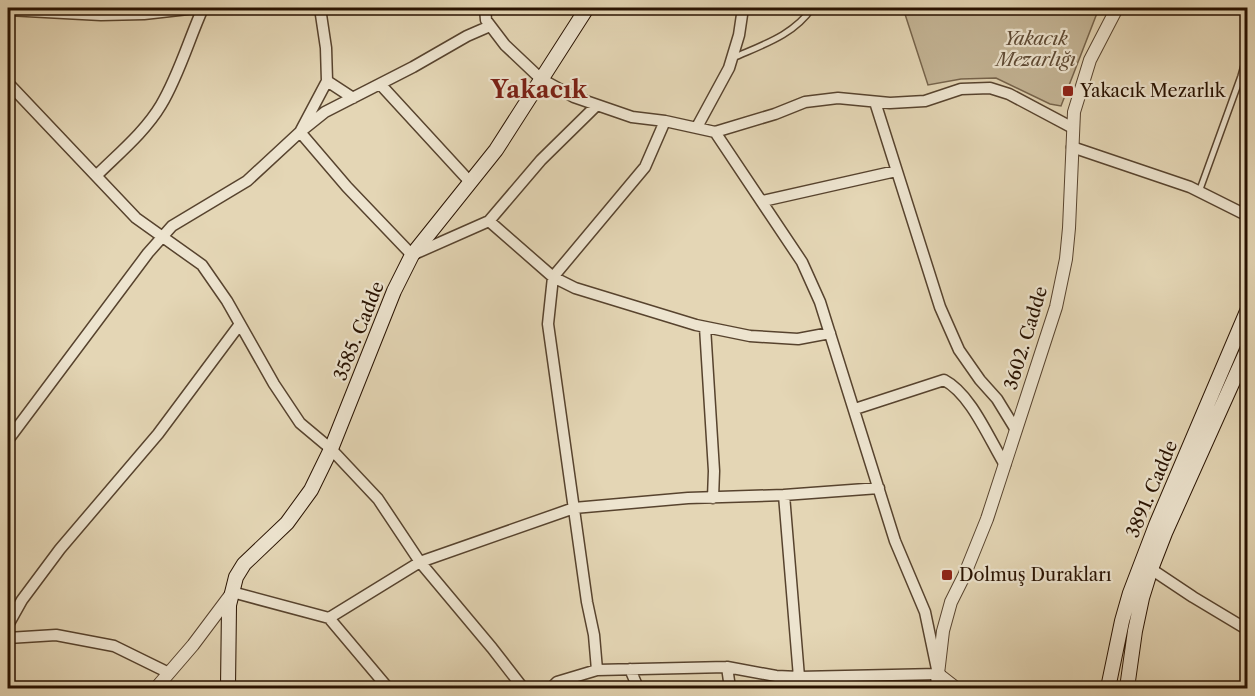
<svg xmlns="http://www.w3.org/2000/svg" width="1255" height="696" viewBox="0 0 1255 696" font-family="'Libre Caslon Text',serif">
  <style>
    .green { fill: #c4b596; stroke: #76644c; stroke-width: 1.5 }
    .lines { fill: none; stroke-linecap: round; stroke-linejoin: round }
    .service-casing { stroke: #57432e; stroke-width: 8 }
    .minor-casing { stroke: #57432e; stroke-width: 13 }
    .tertiary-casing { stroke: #57432e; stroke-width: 14 }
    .secondary-casing { stroke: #281201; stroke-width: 16 }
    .service { stroke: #ede4cf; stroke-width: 5 }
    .minor { stroke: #ede4cf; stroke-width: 10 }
    .tertiary { stroke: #ede4cf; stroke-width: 12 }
    .secondary { stroke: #ede4cf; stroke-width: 14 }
    .poi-dot { fill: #8f2418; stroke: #ede4cf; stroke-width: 2 }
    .labels { text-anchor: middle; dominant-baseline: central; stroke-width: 4.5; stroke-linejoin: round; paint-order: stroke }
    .park-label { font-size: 18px; font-style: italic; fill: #5f4b35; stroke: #ede4cf }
    .poi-label { font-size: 18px; fill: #281201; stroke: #ede4cf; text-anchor: start }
    .street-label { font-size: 18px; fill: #281201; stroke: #ede4cf }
    .district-label { font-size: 24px; font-weight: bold; fill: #7a1f14; stroke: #ede4cf }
  </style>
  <rect width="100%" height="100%" fill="#e4d6b5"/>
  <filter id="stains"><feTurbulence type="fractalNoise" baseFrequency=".00333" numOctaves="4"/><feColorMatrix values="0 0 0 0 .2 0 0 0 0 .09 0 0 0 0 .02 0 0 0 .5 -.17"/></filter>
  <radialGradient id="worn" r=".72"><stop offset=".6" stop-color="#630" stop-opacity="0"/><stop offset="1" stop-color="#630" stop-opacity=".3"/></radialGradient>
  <path class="green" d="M903,8H1099L1061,106L1050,104L996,78L961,79L928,85Z"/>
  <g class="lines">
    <defs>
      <path id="service" d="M733,58C762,45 794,35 812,8
        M1199,192L1241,76L1248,51"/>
      <path id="minor" d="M320,8L326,48L327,81L300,132L347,187L412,255L489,221L541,160L597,105
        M485,8L486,20L505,45L541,79L574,97L632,117L665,121L715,132L802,262L820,302L895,541L925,612L938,674L799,677L776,676L727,667L597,670L557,682L551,688
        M8,10L101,15L144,14L197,8
        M327,81L353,98
        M8,83L136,218L202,265L227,301L274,384L300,423L331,449L378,499L420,562L492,648L523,688
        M380,84L471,183
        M875,102L940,307L959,350L980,380L997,399L1016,430
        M697,127L729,68L739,35L743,8
        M715,132L775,114L805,102L838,98L890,103L925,101L961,89L990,88L1009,94L1073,128
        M1072,147L1190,187L1248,216
        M96,176C118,154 145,132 161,105C179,75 189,39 203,8
        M763,201L896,171
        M489,221L553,277L575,288L696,325L750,336L798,339L830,333
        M705,327L714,471L713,498
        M855,409L944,380C971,394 989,439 1005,465
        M8,440L148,253L172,226L247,181L300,132L325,112L413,67L467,36L490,26
        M784,495L799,677
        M1151,569L1193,597L1248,630
        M232,592L329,618L388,688
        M329,618L420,562L574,508L688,498L784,495L879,488
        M8,625L22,600L60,549L158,434L240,324
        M8,638L56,635L114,646L169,673
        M727,667L730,688
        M630,669L638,688
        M597,670L594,635L587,602L548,324L553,277L645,167L665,121"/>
      <path id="tertiary" d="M156,688L193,645L232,593
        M956,688L938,674L943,631L951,602L964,576L987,519L1056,307L1066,259L1069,228L1074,112L1090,60L1117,8"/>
      <path id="secondary" d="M938,674L939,688
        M228,688L229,605L236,577L244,564L287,523L311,490L331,449L394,291L412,255L496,150L587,8
        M1108,688L1122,621L1130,593L1156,525L1248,309
        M1127,688L1135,631L1142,598L1151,569L1165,533L1248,348"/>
    </defs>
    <use href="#service" class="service-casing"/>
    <use href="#minor" class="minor-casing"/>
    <use href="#tertiary" class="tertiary-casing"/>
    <use href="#secondary" class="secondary-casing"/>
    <use href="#service" class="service"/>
    <use href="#minor" class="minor"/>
    <use href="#tertiary" class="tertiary"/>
    <use href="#secondary" class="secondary"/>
  </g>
  <g class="poi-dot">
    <rect x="1062" y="85" width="12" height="12" rx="3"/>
    <rect x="941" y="569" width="12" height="12" rx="3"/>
  </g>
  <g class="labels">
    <g class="park-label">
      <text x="1036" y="39">Yakacık<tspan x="1036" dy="21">Mezarlığı</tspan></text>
    </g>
    <g class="poi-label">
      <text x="1080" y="91">Yakacık Mezarlık</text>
      <text x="959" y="575">Dolmuş Durakları</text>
    </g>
    <g class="street-label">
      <text transform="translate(359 331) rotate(-68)">3585. Cadde</text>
      <text transform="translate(1026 338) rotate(-73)">3602. Cadde</text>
      <text transform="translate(1152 489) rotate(-67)">3891. Cadde</text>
    </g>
    <g class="district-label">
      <text x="539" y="89">Yakacık</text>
    </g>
  </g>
  <rect width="1255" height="696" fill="none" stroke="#e4d6b5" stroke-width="30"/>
  <rect x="9" y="9" width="1237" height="678" fill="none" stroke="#281201" stroke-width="3"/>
  <rect x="15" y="15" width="1225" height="666" fill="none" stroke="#281201" stroke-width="1.5"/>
  <rect width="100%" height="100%" filter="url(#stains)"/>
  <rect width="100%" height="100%" fill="url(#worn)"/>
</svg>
